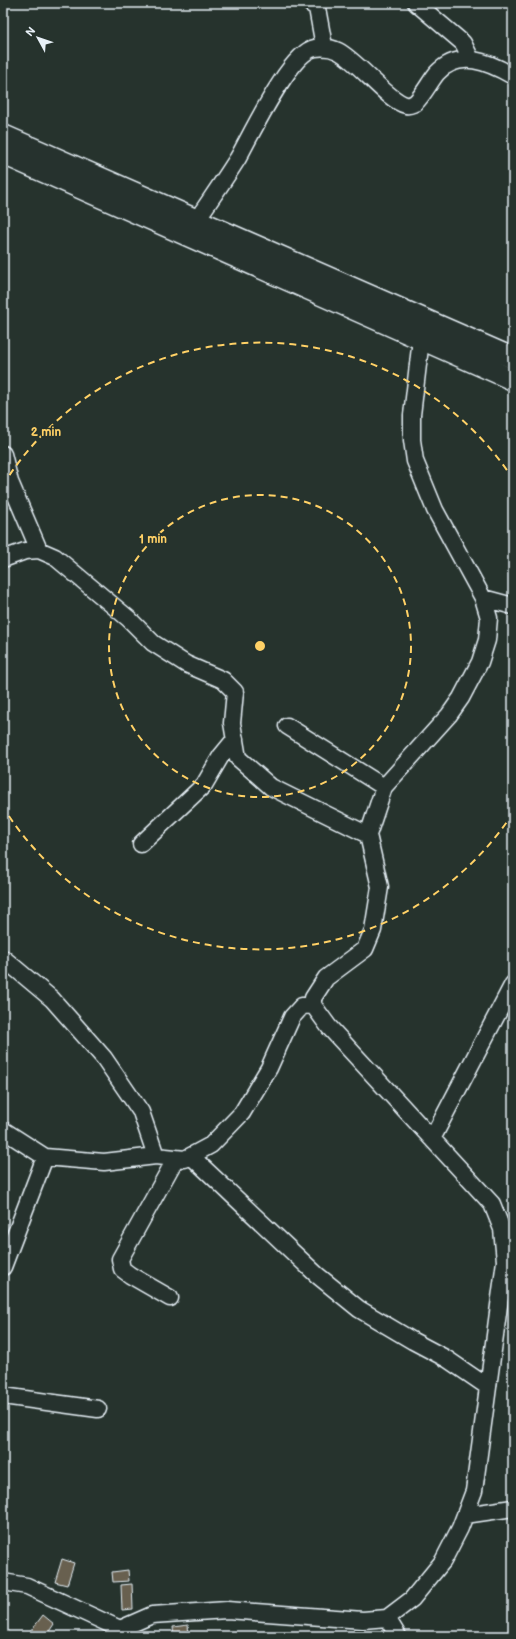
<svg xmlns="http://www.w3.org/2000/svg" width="516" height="1639" viewBox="0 0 516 1639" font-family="'Balsamiq Sans',sans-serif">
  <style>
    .building { fill: #676150; stroke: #e8f1f8 }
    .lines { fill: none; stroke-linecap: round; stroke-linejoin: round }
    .minor-casing { stroke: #e8f1f8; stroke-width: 19 }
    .major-casing { stroke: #e8f1f8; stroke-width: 23 }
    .minor { stroke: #26332d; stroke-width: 16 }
    .major { stroke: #26332d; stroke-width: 20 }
    .ring { fill: none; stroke: #ffd166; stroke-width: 2; stroke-dasharray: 7 5 }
    .centre { fill: #ffd166; stroke: #26332d; stroke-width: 2 }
    .ring-label { font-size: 12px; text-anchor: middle; font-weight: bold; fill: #ffd166; stroke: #26332d; stroke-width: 3; stroke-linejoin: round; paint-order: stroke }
  </style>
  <rect width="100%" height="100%" fill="#26332d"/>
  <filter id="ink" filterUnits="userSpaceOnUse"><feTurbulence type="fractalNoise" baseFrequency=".025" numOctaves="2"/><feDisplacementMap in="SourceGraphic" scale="8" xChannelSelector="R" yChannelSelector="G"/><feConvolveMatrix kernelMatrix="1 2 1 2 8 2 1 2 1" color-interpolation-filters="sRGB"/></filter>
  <g filter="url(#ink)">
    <path class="building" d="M62,1559L74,1563L67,1585L55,1582Z
      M128,1570L129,1581L113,1582L112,1572Z
      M132,1584L133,1609L122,1610L121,1585Z
      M43,1615L54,1624L46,1636H27Z
      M188,1625L189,1636H174L173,1627Z"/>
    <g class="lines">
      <defs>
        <path id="minor" d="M310,3L317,8L324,46
          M416,3L463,43L471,59
          M196,221C210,200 225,179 238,158C251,135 290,52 315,48C323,47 330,47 338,51C358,61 388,101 406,105C410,106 412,104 415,103C424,94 429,83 437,73C459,49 489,62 513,76
          M3,454L10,482L39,550
          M3,559L25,551L39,550L55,557L129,619L153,643L186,664L223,680L235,692L232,723L238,758L271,787L368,835
          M483,598L513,606
          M287,726L384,787
          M141,844L204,785L221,756L235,739
          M3,958L52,999L104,1058L141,1112L156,1156
          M3,1130L45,1157L104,1162L156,1156L185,1159L211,1145L242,1113L269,1068L292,1017L302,1006L313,1005
          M432,1139L513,984
          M191,1156L317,1275L359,1309L413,1341L447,1359L488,1387
          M3,1267L45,1157
          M170,1298L130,1275L122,1269L120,1259L176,1158
          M3,1396L98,1409
          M465,1515L513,1508
          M3,1582L27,1586L120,1629L152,1615L227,1610L363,1620L387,1618L412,1599L443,1561L460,1528L474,1491L505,1261L502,1229L492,1204L329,1027L313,1005V998L326,978L365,949L373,930L380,887L368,835L384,787L449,715L461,698L480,662L487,640L489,618L483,598L435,510L415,461L412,440V415L421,339
          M387,1618L398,1636"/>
        <path id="major" d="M3,135L513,358
          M3,154L513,380"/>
      </defs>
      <use href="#minor" class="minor-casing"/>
      <use href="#major" class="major-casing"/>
      <use href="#minor" class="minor"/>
      <use href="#major" class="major"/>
    </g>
  </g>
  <g class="ring">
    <circle cx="260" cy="646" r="151"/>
    <path d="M513 813A303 303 0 0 1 3 807M3 485A303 303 0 0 1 513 479"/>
  </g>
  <circle cx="260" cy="646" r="6" class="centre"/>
  <g class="ring-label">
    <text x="46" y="436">2 min</text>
    <text x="153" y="543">1 min</text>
  </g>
  <rect width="516" height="1639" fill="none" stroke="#26332d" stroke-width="16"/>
  <rect x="8" y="8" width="500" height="1623" fill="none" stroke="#e8f1f8" stroke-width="1.5" filter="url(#ink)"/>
  <g transform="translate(38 38) rotate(310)" stroke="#26332d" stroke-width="3" paint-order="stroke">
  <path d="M0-3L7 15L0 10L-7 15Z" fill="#e8f1f8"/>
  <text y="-6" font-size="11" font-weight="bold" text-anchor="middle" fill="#e8f1f8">N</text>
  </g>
</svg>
